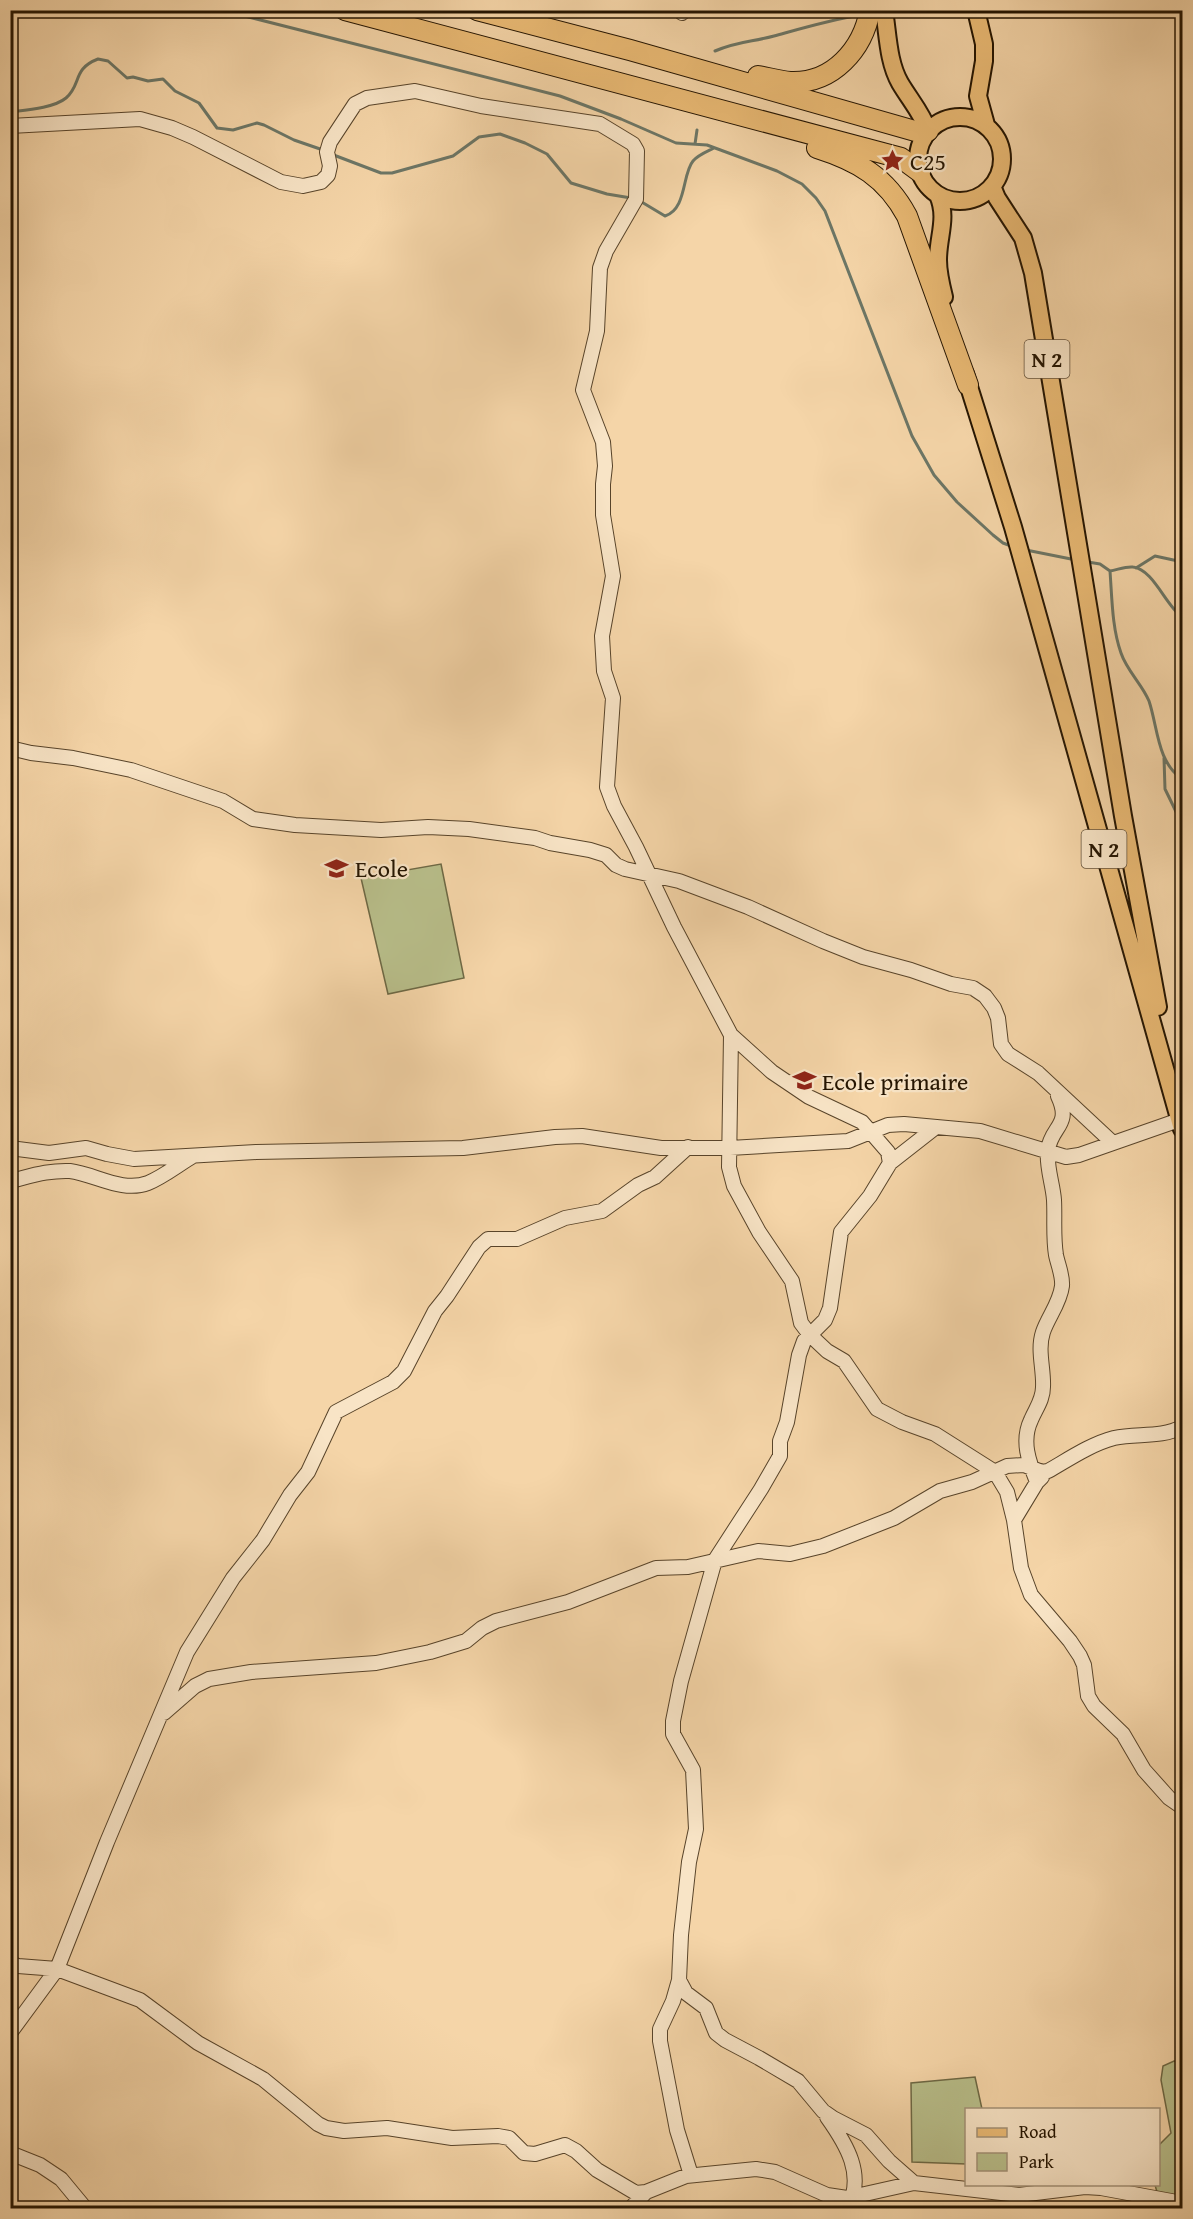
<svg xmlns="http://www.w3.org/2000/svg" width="1193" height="2219" viewBox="0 0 1193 2219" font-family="'Gentium Book Plus',serif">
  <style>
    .green { fill: #b8be8a; stroke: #6e6945; stroke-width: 1.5 }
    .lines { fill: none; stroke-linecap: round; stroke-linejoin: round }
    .stream { stroke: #6c7666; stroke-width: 3 }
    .minor-casing { stroke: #58442a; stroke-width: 16 }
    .major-casing { stroke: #241400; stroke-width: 20 }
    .highway-casing { stroke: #241400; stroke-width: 22 }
    .minor { stroke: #f8e4c6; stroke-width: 14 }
    .major { stroke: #eaba74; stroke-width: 16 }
    .highway { stroke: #eaba74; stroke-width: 20 }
    .labels { text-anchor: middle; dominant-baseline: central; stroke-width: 4.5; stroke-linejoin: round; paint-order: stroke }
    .shield { fill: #f8e4c6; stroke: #64523b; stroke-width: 1.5 }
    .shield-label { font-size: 22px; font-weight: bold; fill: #241400 }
    .poi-label { font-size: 24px; fill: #241400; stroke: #f8e4c6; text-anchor: start }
  </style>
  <rect width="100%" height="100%" fill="#f5d5a8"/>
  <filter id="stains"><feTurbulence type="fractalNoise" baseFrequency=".00333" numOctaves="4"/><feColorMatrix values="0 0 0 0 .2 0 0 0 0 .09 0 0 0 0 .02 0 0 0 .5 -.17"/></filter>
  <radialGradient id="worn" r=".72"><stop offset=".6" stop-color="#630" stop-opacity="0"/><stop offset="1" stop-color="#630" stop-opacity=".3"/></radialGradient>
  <path class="green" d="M441,864L464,978L388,994L361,878Z
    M1174,2061L1182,2062V2190L1175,2195L1157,2192L1155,2185L1158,2184L1159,2145L1171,2133L1161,2080L1163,2066Z
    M975,2077L982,2109L966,2110V2164L912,2162L911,2083Z"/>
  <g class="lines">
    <path class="stream" d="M221,10L560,96L621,119L676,143L707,145L777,171L802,184L816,198L825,211L912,436L934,475L957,502L993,535L1003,543L1011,546
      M715,51C738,41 752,42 774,36C803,28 830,20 860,15
      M10,112C26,110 54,108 66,98C82,84 72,69 98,59L108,61L127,78L133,77L148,81L163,79L175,91L199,103L217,128L233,130L257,123L264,125L294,140L323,150
      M695,144L697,130
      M331,154L381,173H392L453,156L479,137L500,134L525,143L547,154L571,183L607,194L631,198
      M640,201L665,216C687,209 682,174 693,161C698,155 706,152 714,148
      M1026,550L1076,560
      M1088,562L1100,564L1110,571C1112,598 1112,628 1121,653C1127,671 1142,684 1149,701C1158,728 1157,762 1182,779
      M1136,568L1155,556L1178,561L1182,556
      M1110,571C1117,570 1126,566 1133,567C1153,569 1166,606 1182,617
      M1164,758L1165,789L1182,824"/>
    <defs>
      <path id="minor" d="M682,13L683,10
        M10,126L140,119L172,128L193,137L281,182L303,186L321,182L328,175L330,166L327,152L330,142L355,104L367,98L415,91L481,106L600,124L633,144L637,151L636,199L606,251L600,268L597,331L583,390L603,442L605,466L603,484V515L613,576L602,636L604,671L613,698L607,787L614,806L636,847L674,927L731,1035L772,1072L809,1097L862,1122L888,1152L890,1163L870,1196L841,1232L830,1308L825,1320L804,1341L799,1355L787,1422L780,1441V1456L761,1489L715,1560L681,1681L673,1721V1734L693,1770L696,1829L689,1862L681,1935L679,1980L673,2001L660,2029V2041L677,2130L691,2175
        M10,748L31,753L73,758L131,770L223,801L253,819L295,825L381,830L428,827L469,829L535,838L550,843L590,850L606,855L616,865L625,869L679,881L748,907L823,941L863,957L911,970L951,984L973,988L985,996L994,1008L998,1018L1001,1044L1008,1054L1038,1073L1113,1143
        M731,1035L729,1167L734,1186L759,1232L792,1281L801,1323L810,1335L827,1351L844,1361L877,1409L902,1422L935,1434L995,1472L1007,1492L1014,1520L1021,1568L1031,1595L1070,1641L1080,1656L1084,1665L1088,1696L1094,1706L1123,1734L1144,1770L1169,1798L1182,1807
        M10,1148L49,1153L86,1148L107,1154L134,1159L256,1152L463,1148L555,1137L582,1136L661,1148H730L848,1141L888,1125L904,1124L980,1131L1066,1157L1079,1155L1182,1119
        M890,1163L936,1127
        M10,1181C31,1176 49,1170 70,1171C95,1174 122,1193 148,1183C163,1177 178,1165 193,1156
        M1037,1482C1029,1462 1021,1441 1031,1420C1036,1408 1043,1400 1043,1387C1044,1369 1037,1350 1043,1332C1048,1317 1060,1303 1062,1286C1063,1276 1058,1265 1056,1255C1053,1237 1055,1218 1054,1200C1053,1184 1046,1167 1048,1150C1051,1126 1072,1126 1058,1096
        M1014,1520L1037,1482L1042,1477
        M164,1713L195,1686L209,1679L251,1672L376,1663L430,1652L466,1641L482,1628L496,1621L568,1602L656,1568L688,1567L758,1551L790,1554L823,1546L894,1518L940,1491L972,1482L1007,1466L1024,1465L1042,1472L1048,1471C1069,1459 1091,1444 1114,1438C1137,1433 1161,1438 1182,1427
        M10,1963L18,1966L57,1969L140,2000L198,2043L263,2079L318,2124L326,2128L344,2131L387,2128L452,2138L498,2136L509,2138L524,2153L535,2154L565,2145L576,2151L597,2170L636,2193L646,2192L686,2176L756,2169L775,2172L827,2195L847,2198L914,2183L1019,2195L1085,2187L1101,2188L1182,2203
        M679,1980L686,1993L706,2008L716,2033L725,2040L759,2058L798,2081L823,2111L833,2118L866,2135L889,2161L914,2183
        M10,2033L57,1969L107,1842L187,1652L233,1578L263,1540L290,1495L308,1472L336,1412L393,1382L404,1371L435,1311L447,1296L479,1247L488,1239H517L565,1218L602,1211L638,1185L655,1177L688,1147
        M827,2117C847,2145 865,2175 848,2208
        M10,2153L40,2165L61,2179L85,2208
        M631,2208L646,2192"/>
      <path id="major" d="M884,10C888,35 888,62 900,83C910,100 922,113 928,131
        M976,10L984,44V61L978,96L986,125
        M918 159a42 42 0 1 1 84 0a42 42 0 1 1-84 0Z
        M992,186L997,198L1023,238L1033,273L1123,816L1158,1007
        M938,195C948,218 938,236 938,260C938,273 941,285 944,297
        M965,374L1013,527L1182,1129"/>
      <path id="highway" d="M345,10L901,158L920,172
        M477,10L630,50L915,131H928
        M758,76C769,78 780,81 790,82C833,84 863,49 870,10
        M817,148C858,161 886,177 907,216L968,385"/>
    </defs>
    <use href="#minor" class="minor-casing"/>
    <use href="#major" class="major-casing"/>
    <use href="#highway" class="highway-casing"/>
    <use href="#minor" class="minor"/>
    <use href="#major" class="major"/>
    <use href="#highway" class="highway"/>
  </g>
  <defs>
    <symbol id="sight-bare" viewBox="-9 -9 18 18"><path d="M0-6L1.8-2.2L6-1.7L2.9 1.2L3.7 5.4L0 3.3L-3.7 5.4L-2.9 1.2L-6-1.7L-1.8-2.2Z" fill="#8f2418" stroke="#f8e4c6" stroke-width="2.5" paint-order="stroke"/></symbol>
    <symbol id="school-bare" viewBox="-9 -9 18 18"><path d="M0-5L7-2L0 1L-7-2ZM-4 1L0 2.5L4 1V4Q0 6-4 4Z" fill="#8f2418" stroke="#f8e4c6" stroke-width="2.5" paint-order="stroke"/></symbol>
  </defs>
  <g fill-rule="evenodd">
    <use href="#sight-bare" x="876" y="144" width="33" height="33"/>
    <use href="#school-bare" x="320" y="852" width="33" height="33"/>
    <use href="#school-bare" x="788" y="1064" width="33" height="33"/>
  </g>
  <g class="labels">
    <g class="shield">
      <rect x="1024.5" y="340" width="45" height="38" rx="4.5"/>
      <rect x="1081.5" y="830" width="45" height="38" rx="4.5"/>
    </g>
    <g class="shield-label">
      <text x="1047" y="359">N 2</text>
      <text x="1104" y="849">N 2</text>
    </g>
    <g class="poi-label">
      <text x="910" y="161">C25</text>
      <text x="355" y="868">Ecole</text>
      <text x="822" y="1081">Ecole primaire</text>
    </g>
  </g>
  <rect width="1193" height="2219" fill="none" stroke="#f5d5a8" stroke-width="36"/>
  <rect x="12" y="12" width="1169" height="2195" fill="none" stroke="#241400" stroke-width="3"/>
  <rect x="18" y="18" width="1157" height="2183" fill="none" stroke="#241400" stroke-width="1.5"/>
  <rect x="965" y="2108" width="195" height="78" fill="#f8e4c6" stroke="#a39177" stroke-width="1.5"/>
  <rect x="977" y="2128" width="30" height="9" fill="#eaba74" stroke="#a39177" stroke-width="1.5"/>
  <text x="1019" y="2138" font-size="18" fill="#241400">Road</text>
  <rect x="977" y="2153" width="30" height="18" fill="#b8be8a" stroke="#a39177" stroke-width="1.5"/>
  <text x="1019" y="2168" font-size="18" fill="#241400">Park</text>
  <rect width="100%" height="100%" filter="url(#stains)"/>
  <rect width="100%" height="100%" fill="url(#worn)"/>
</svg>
